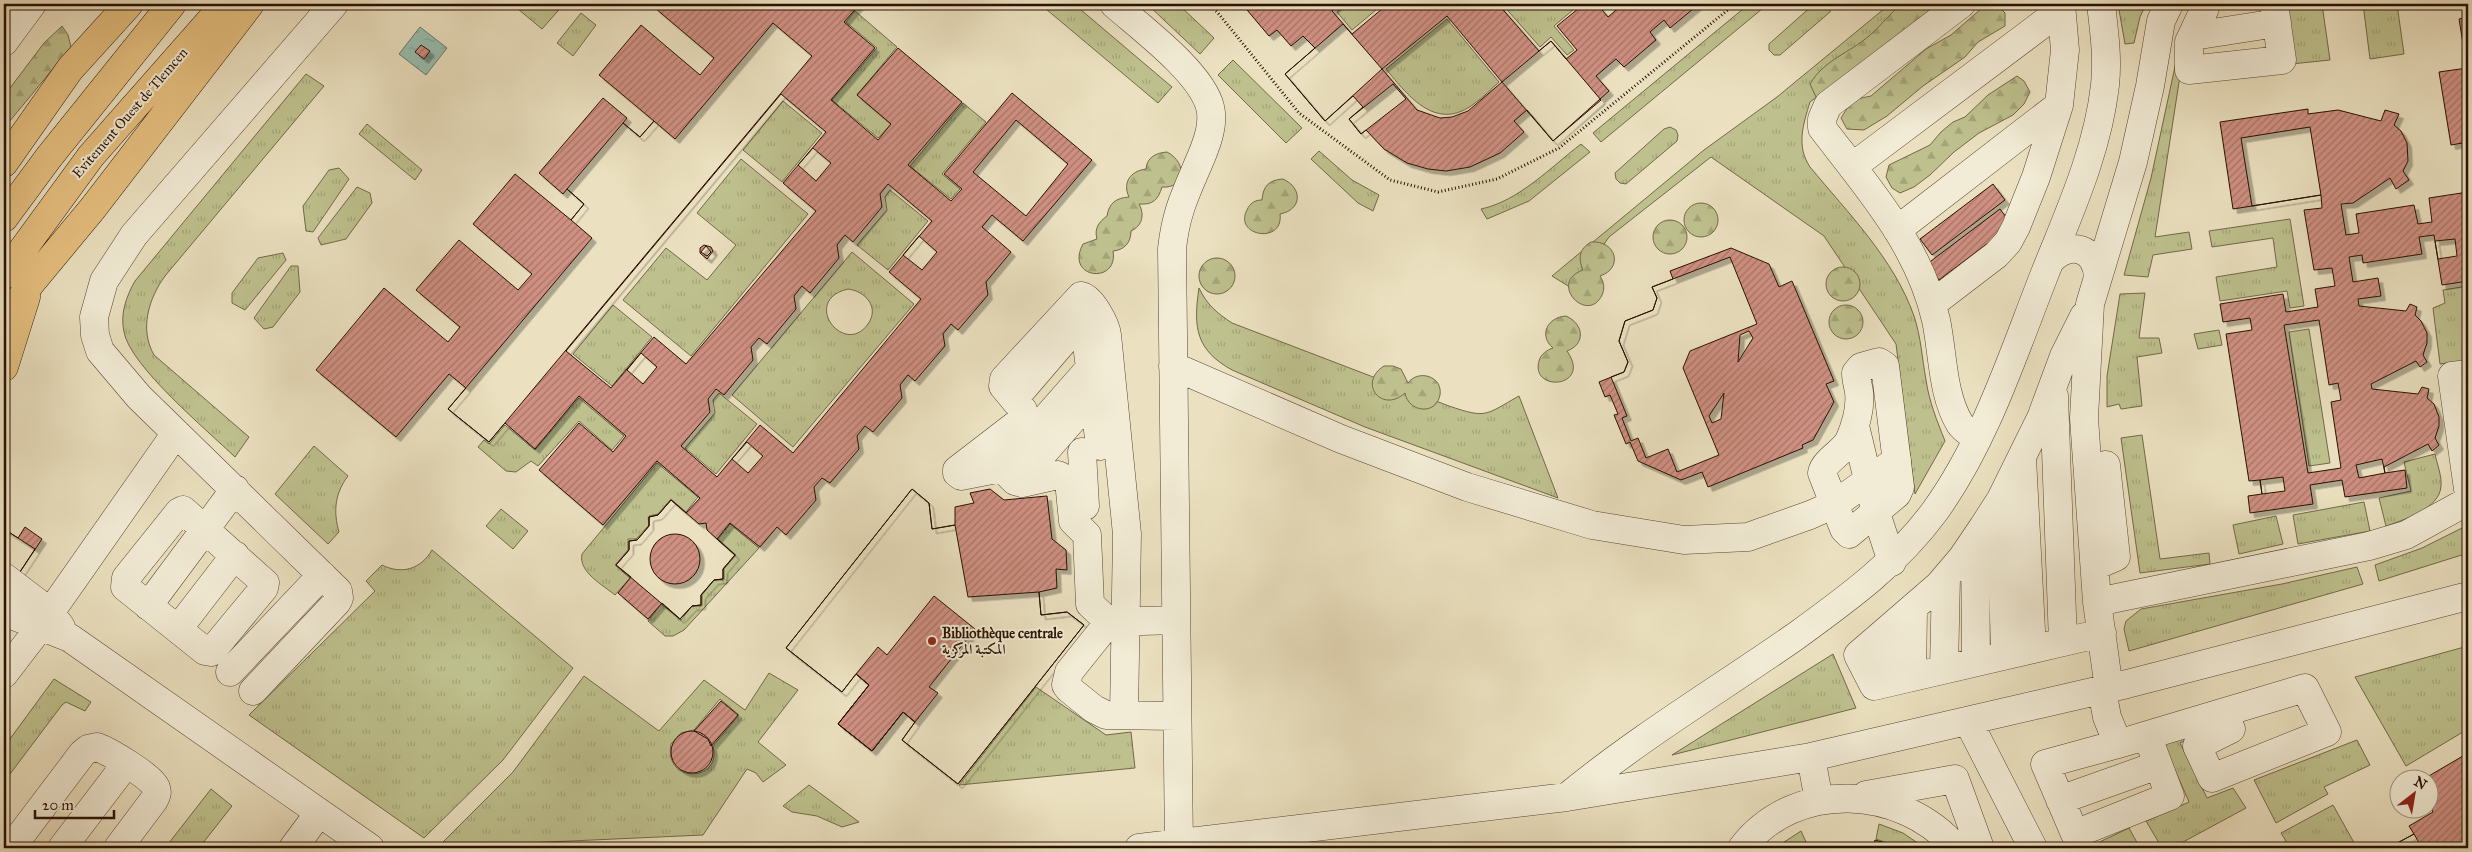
<svg xmlns="http://www.w3.org/2000/svg" width="2472" height="852" viewBox="0 0 2472 852" font-family="'IM FELL Great Primer',Amiri,serif">
  <style>
    .grass { fill: url(#grass-tufts); stroke: #736947; fill-rule: evenodd }
    .forest { fill: url(#forest-firs); stroke: #736947 }
    .water { fill: url(#water-ripples); stroke: #6b7969 }
    .building { fill: url(#building-hatch); stroke: #281100; fill-rule: evenodd; filter: url(#shadow) }
    .lines { fill: none; stroke-linecap: round; stroke-linejoin: round }
    .minor-casing { stroke: #594530; stroke-width: 29 }
    .major-casing { stroke: #281100; stroke-width: 29 }
    .highway-casing { stroke: #281100; stroke-width: 29 }
    .path { stroke: #281100; stroke-width: 3; stroke-dasharray: 1 2.5; stroke-linecap: butt }
    .minor { stroke: #f2ecd6; stroke-width: 28 }
    .major { stroke: #e6c080; stroke-width: 28 }
    .highway { stroke: #e6c080; stroke-width: 28 }
    .poi-dot { fill: #8f2418; stroke: #f2ecd6; stroke-width: 2 }
    .labels { text-anchor: middle; dominant-baseline: central; stroke-width: 4; stroke-linejoin: round; paint-order: stroke }
    .street-label { font-size: 14px; fill: #281100; stroke: #f2ecd6 }
    .poi-label { font-size: 14px; font-weight: bold; fill: #281100; stroke: #f2ecd6; text-anchor: start }
  </style>
  <defs>
    <pattern id="grass-tufts" width="24" height="20" patternUnits="userSpaceOnUse" patternTransform="scale(1.25)"><rect width="24" height="20" fill="#bec18e"/><path d="M3 7l-1-3M5 7V3M7 7l1-3M15 17l-1-3M17 17v-4M19 17l1-3" fill="none" stroke="#a3a579"/></pattern>
    <pattern id="forest-firs" width="22" height="20" patternUnits="userSpaceOnUse" patternTransform="scale(1.25)"><rect width="22" height="20" fill="#bec18e"/><path d="M5 1l3.5 6h-7zM16 11l3.5 6h-7z" fill="#a3a579"/></pattern>
    <pattern id="water-ripples" width="26" height="14" patternUnits="userSpaceOnUse" patternTransform="scale(1.25)"><rect width="26" height="14" fill="#98beaf"/><path d="M2 4q2-2 4 0t4 0M15 11q2-2 4 0t4 0" fill="none" stroke="#83a295"/></pattern>
    <pattern id="building-hatch" width="6" height="6" patternUnits="userSpaceOnUse" patternTransform="scale(1.25)"><rect width="6" height="6" fill="#cf9082"/><path d="M-1 1l2-2M0 6l6-6M5 7l2-2" fill="none" stroke="#a87468"/></pattern>
    <filter id="shadow"><feDropShadow dx="4.5" dy="4.5" stdDeviation="0" flood-color="#0004"/></filter>
  </defs>
  <rect width="100%" height="100%" fill="#ebe1c0"/>
  <filter id="stains"><feTurbulence type="fractalNoise" baseFrequency=".004" numOctaves="4"/><feColorMatrix values="0 0 0 0 .2 0 0 0 0 .09 0 0 0 0 .02 0 0 0 .5 -.17"/></filter>
  <radialGradient id="worn" r=".72"><stop offset=".6" stop-color="#630" stop-opacity="0"/><stop offset="1" stop-color="#630" stop-opacity=".3"/></radialGradient>
  <path class="grass" d="M512,4H564L542,29Z
    M1040,4H1074L1172,87L1158,103Z
    M1147,4H1178L1214,38L1200,54Z
    M1343,4H1383L1352,30L1337,12L1344,6Z
    M1502,4H1580L1554,26L1574,50L1567,55L1551,37L1540,47Z
    M1749,4H1768L1601,142L1593,133Z
    M1814,4H1831L1830,12L1780,55H1774L1769,50V44Z
    M1890,4H1941L1810,102C1803,125 1796,146 1810,167C1848,213 1894,259 1914,316C1921,337 1922,358 1926,380C1929,401 1937,421 1945,441L1915,494L1896,344L1824,236L1711,157L1609,237L1573,289L1552,276L1704,150L1777,97Z
    M2118,4H2146L2140,17L2134,43L2125,44Z
    M2282,4H2322L2330,60L2291,64Z
    M2363,4H2397L2404,54L2370,59Z
    M855,11L897,47L857,95L891,124L878,138L832,100L877,48L846,22Z
    M581,13L596,25L573,56L557,43Z
    M1447,19L1499,82C1491,89 1484,97 1475,103C1437,133 1409,97 1386,69Z
    M1233,60L1302,128L1286,143L1218,75Z
    M2176,62L2180,76L2155,237L2189,232L2192,249L2153,255L2148,277L2124,275L2151,178Z
    M306,74L324,86L165,276C149,298 139,329 154,355L249,437L235,457C208,431 130,366 124,332C120,314 126,297 135,281Z
    M783,101L822,133L782,182L743,150Z
    M963,103L986,122L942,174L960,189L951,199L910,166Z
    M367,124L422,170L415,180L359,134Z
    M1670,127L1676,130L1678,135L1677,141L1626,184L1620,183L1616,179L1615,173L1664,129Z
    M1581,144L1590,152L1529,201L1487,219L1481,209C1519,201 1551,167 1581,144Z
    M1319,151L1352,180L1379,195L1373,211L1358,203L1311,159Z
    M741,159L808,214L691,356L623,300L666,248L707,280L736,245L697,213Z
    M339,168L349,179L313,232L306,231L303,206L329,170Z
    M357,187L370,193L372,203L346,239L321,245L318,238Z
    M890,190L928,221L888,270L857,245L887,210L885,197Z
    M2290,219L2304,306L2290,308L2287,291L2220,301L2216,277L2277,267L2273,238L2212,247L2209,231Z
    M852,252L914,304L793,447L732,395ZM848,289C865,291 880,307 868,324C844,358 800,300 848,289Z
    M283,253L286,260L245,310L232,303V293L258,258Z
    M291,266H298L300,292L273,327L264,329L254,318Z
    M2468,286V360L2440,364L2433,308L2445,303L2443,290Z
    M1199,288C1207,305 1217,313 1232,323L1449,406C1487,419 1485,415 1519,396L1558,498L1365,427L1232,370C1196,350 1193,328 1199,288Z
    M2145,293L2139,338H2159L2162,353L2137,357L2142,406L2121,409L2119,404L2107,407V376L2120,294Z
    M613,305L652,337L612,386L573,354Z
    M2309,329L2330,463L2309,466L2289,332Z
    M2219,330L2222,345L2198,349L2194,334Z
    M719,393L757,424L716,474L685,448L715,413L713,400Z
    M579,398L624,436L612,450L579,421L538,466L531,461L516,472L506,471L478,447L484,440L489,444L505,425L535,450Z
    M2142,435L2160,559L2209,553L2210,564L2140,573L2121,438Z
    M314,446L348,476C335,493 333,511 339,532L328,544L275,494Z
    M2435,454C2437,464 2442,476 2441,486C2440,509 2403,520 2386,526L2379,498L2411,491L2404,462Z
    M657,463L698,497L686,512L671,499L658,514L649,516V525L636,539H628V550L615,565L630,578L615,595C603,585 578,572 582,554Z
    M2364,502L2370,531L2298,544L2293,515Z
    M501,509L528,531L513,549L486,526Z
    M2276,516L2283,544L2239,554L2233,525Z
    M730,524L759,548L684,630L673,636H665L648,621L661,604L681,620L692,606H702V595L714,580H724V569L736,555L718,539Z
    M2468,525V553L2379,581L2375,565L2422,548Z
    M432,550L573,668L503,760L424,838L249,715L375,591L366,581L382,565C402,575 421,569 432,550Z
    M2357,567L2363,584L2129,651L2124,629L2126,621L2141,609L2282,584Z
    M2468,646V729L2406,766L2355,677Z
    M1833,654L1856,708L1672,755Z
    M769,673L798,690L758,742L786,765L763,782L756,773L747,769L703,835L438,847L513,772L584,676L659,731L704,680L745,710ZM720,699L739,715L713,746C723,782 663,785 671,744L681,733L694,730Z
    M54,679L91,702L85,711L66,702L62,705L4,782V747Z
    M1036,687L1106,735L1131,732L1135,768L959,785Z
    M2213,727L2180,743L2207,798L2233,788L2246,808L2172,848H2162L2146,821L2189,802L2162,740Z
    M2357,740L2370,765L2324,787L2328,794L2276,823L2254,780Z
    M809,785L859,822L842,827L817,816L792,812L783,806Z
    M211,789L232,806L199,848H165Z
    M2333,805L2357,848H2275L2286,841L2281,833Z
    M1879,824L1903,833L1925,848H1901L1876,839Z
    M2129,828L2140,848H2087Z
    M1801,831L1807,844L1799,848H1775Z"/>
  <path class="forest" d="M1902,4H1936L1921,20L1880,48L1866,63L1827,94L1816,97L1810,84C1824,60 1849,53 1869,36C1881,26 1890,13 1902,4Z
    M1996,4L2005,13V26L1978,42L1965,57L1923,86L1887,116L1864,130L1847,129L1841,118L1850,104L1857,99L1871,96L1926,49L1951,35L1982,8Z
    M62,26L68,35L71,47L4,128V96L44,43Z
    M2017,76L2024,81L2030,92L2024,104L2013,115L1979,133L1954,152L1930,175L1914,187L1900,193L1892,188L1886,177L1889,165L1930,145L1941,132L1953,122L1965,117L1988,95Z
    M1167,152C1188,163 1185,189 1162,187C1158,200 1153,205 1139,204C1145,215 1142,226 1131,231C1131,243 1124,250 1113,251C1119,285 1064,279 1083,244L1097,239C1094,228 1099,222 1107,216C1109,203 1116,198 1129,197C1122,182 1131,171 1146,169C1147,157 1156,153 1167,152Z
    M1283,179C1303,188 1302,210 1280,214C1284,245 1233,236 1247,210C1250,203 1255,200 1262,200C1263,186 1269,180 1283,179Z
    M1684 220a17 17 0 1 1 34 0a17 17 0 1 1-34 0Z
    M1653 237a17 17 0 1 1 34 0a17 17 0 1 1-34 0Z
    M1591,242C1616,240 1624,268 1600,276C1604,282 1605,289 1602,295C1588,325 1547,283 1583,270C1578,258 1579,249 1591,242Z
    M1199 276a18 18 0 1 1 36 0a18 18 0 1 1-36 0Z
    M1826 284a17 17 0 1 1 34 0a17 17 0 1 1-34 0Z
    M1829 322a17 17 0 1 1 34 0a17 17 0 1 1-34 0Z
    M1566,316C1584,324 1586,344 1567,351C1593,388 1530,393 1539,361C1541,354 1547,350 1553,348C1538,335 1548,317 1566,316Z
    M1384,366H1393L1401,369L1408,383C1418,369 1443,376 1440,395C1436,416 1408,412 1405,393C1382,414 1357,383 1384,366Z"/>
  <path class="water" d="M420,27L447,48L426,75L399,54Z"/>
  <path class="building" d="M658,4H860L844,22L875,48L831,100L878,140L891,124L857,95L898,48L962,102L908,165L951,201L962,189L944,174L1012,93L1092,160L1023,241L992,215L982,227L1011,252L986,282L988,295L958,330L951,324L943,334L945,346L915,381L908,375L900,385L902,398L873,432L865,426L857,436L859,449L830,483L822,478L814,487L816,500L786,535L777,527L760,547L730,523L717,539L735,555L723,569V579L714,580L701,595V605L692,606L680,619L662,603L648,619L618,593L631,577L616,565L629,550V541L637,540L649,526V517L658,515L671,500L686,513L700,498L657,461L603,525L539,470L579,423L613,452L626,436L579,396L535,449L505,423L489,442L448,409L466,388L449,374L396,437L316,370L384,288L448,342L460,327L416,290L459,240L518,290L532,274L473,224L515,174L571,220L584,204L567,189L563,194L539,173L603,98L627,118L623,123L640,137L654,121L599,75L641,25L700,75L714,58L655,8ZM781,94L826,132L783,183L816,211L686,364L654,337L611,388L566,351ZM888,184L932,221L889,272L921,299L793,453L760,425L717,477L681,446L710,412L708,399L716,389L724,395L753,360L751,347L759,338L767,344L796,309L794,296L802,286L810,293L839,258L837,245L845,235L853,242L882,207L880,194Z
    M1242,4H1339L1332,11L1352,34L1388,4H1498L1539,51L1551,41L1566,59L1577,50L1557,26L1584,4H1699L1670,28L1664,20L1650,32L1656,40L1624,67L1616,59L1596,76L1609,91L1553,141L1527,110L1514,121L1524,132L1500,153L1470,167L1446,171L1428,169L1407,163L1384,149L1366,130L1361,134L1349,119L1363,107L1353,96L1325,121L1285,74L1315,48L1303,36L1291,46L1277,30L1269,36ZM1447,16L1502,82L1468,111L1452,117L1440,118L1417,110L1382,69Z
    M1597,4H1623L1608,17Z
    M2468,17V142L2451,145L2439,72L2467,68L2459,19Z
    M773,23L812,56L489,442L448,409L592,238L571,220L584,204L567,189L623,123L640,137L654,121L675,139Z
    M1343,24L1382,69L1325,121L1285,74Z
    M1551,41L1601,100L1553,141L1502,82Z
    M421,45L430,51L424,59L415,52Z
    M1393,84L1406,99L1361,134L1349,119Z
    M2308,109V114L2338,110L2381,121L2385,110L2399,114L2394,125L2401,131L2407,143L2408,161L2403,171L2409,180L2396,189L2390,178L2353,203L2341,204L2346,235L2359,233L2356,214L2414,205L2418,224L2432,222L2429,198L2468,192V281L2442,285L2434,235L2419,237L2422,254L2363,263L2362,255L2349,257L2353,282L2378,278L2381,296L2358,299L2359,306L2406,311L2410,304L2417,307L2415,315L2421,321L2427,333V343L2423,355L2427,362L2420,367L2416,361L2371,384L2372,389L2418,394L2422,387L2429,389L2427,398L2434,404L2439,417V426L2435,438L2439,445L2432,451L2428,444L2384,467L2385,473L2405,470L2407,488L2345,497L2342,480L2310,485L2313,504L2250,513L2248,496L2262,494L2260,480L2249,481L2226,334L2252,330L2250,318L2223,322L2220,304L2283,294L2286,312L2318,307L2315,289L2335,286L2332,268L2314,270L2304,210L2322,208L2321,195L2233,209L2220,122ZM2319,320L2329,385L2338,383L2341,400L2331,402L2341,468L2308,473L2284,325Z
    M1016,120L1068,164L1026,216L973,172Z
    M2310,127L2321,195L2252,206L2241,138Z
    M813,148L831,163L816,181L798,165Z
    M1993,184L2005,200L1932,255L1920,239Z
    M2000,209L2012,225L1939,280L1927,264Z
    M919,236L937,252L922,270L903,255Z
    M2455,239L2457,256L2438,259L2435,241Z
    M704,245L711,247L713,251L707,259L700,253V248ZM706,246L711,252L707,256L701,252Z
    M1731,248L1769,264L1779,287L1792,281L1834,381L1826,384L1834,402L1813,440L1802,445L1803,448L1708,487L1702,472L1681,480L1638,461L1630,442L1626,444L1614,415L1618,414L1610,395L1605,397L1599,382L1624,372L1628,362L1619,341L1625,321L1653,310L1657,298L1652,287L1673,279L1670,271ZM1749,331L1753,338L1738,362L1740,335ZM1724,393L1721,419L1712,423L1709,416Z
    M1730,257L1757,324L1690,351L1683,368L1719,455L1677,472L1668,449L1646,458L1638,438L1631,441L1622,418L1627,416L1611,377L1624,372L1628,362L1619,341L1625,321L1653,310L1657,298L1652,287Z
    M641,353L657,367L643,384L627,370Z
    M747,442L763,456L748,473L732,459Z
    M2382,459L2385,473L2359,478L2356,465Z
    M2283,477L2285,491L2262,494L2260,480Z
    M912,489L929,503L932,529L955,525L968,597L1039,592L1041,615L1067,612L1084,625L958,784L902,740L915,722L903,712L872,751L838,724L869,685L856,674L842,692L786,648Z
    M912,489L929,503L932,529L955,525V507L974,503L970,493L990,489L1004,500L1047,496L1052,539L1066,550L1067,570L1056,569L1057,588L1039,592L1041,615L1067,612L1084,625L958,784L902,740L915,722L903,712L872,751L838,724L869,685L856,674L842,692L786,648Z
    M671,500L699,524L706,523L707,530L735,555L723,569V579L714,580L701,595V605L692,606L680,619L616,565L629,550V541L637,540L649,526V517L658,515Z
    M25,527L42,539L4,596V529L18,538Z
    M4,529L35,549L4,596L5,557Z
    M650 559a25 25 0 1 1 50 0a25 25 0 1 1-50 0Z
    M934,596L975,629L929,687L938,693L915,722L903,712L872,751L838,724L869,685L856,674L878,647L887,655Z
    M721,701L738,715L711,746L708,739L694,731Z
    M671 752a21 21 0 1 1 42 0a21 21 0 1 1-42 0Z
    M2468,753V848H2388L2414,834L2409,826L2433,812L2430,805V780H2422Z
    M2414,834L2422,848H2388Z
    M1875,840L1885,843L1895,848H1873Z"/>
  <g class="lines">
    <defs>
      <path id="minor" d="M1114,4C1141,28 1201,72 1210,107C1214,123 1208,140 1202,155C1187,191 1176,210 1172,249L1179,848
        M1961,4L1828,105L1822,119V128C1868,188 1919,245 1936,320C1943,353 1942,395 1960,424C1964,430 1972,434 1977,439
        M2205,4V8L2189,42V70L2282,60L2274,4
        M2193,36L2277,23
        M4,42L32,4
        M1852,167L2061,10
        M1897,230L2059,105
        M2051,260C2071,240 2096,248 2098,277
        M1932,304L1996,255L2008,242L2016,227L2036,177L2059,105L2065,50L2061,4
        M1067,311L1086,337L1100,446
        M2084,316L2064,356L2041,418L2001,499L1983,527L1962,558L1939,585L1858,655L1874,686L2102,633
        M1879,362L1885,366L1900,487L1897,494L1849,534L1844,529L1822,473C1824,461 1843,452 1849,441C1856,425 1861,409 1859,392C1858,385 1856,380 1856,373L1861,367Z
        M1173,366L1341,439L1467,487L1592,525L1684,540L1748,537L1810,515L1835,504L1897,460
        M2468,374L2452,376L2468,489
        M2054,396L2063,642
        M1014,399L1075,328
        M1855,426L1876,513L1892,562
        M1082,452L1085,506
        M2022,458L2032,649
        M1002,468L1090,368
        M1018,482L1094,395
        M2001,499L2005,655
        M183,510L265,583L264,588L211,652L205,651L125,587L126,578L179,512Z
        M1975,539L1976,662
        M2095,566L2116,557L2106,465
        M4,577L50,612L61,627
        M2097,602L2369,546L2406,535L2468,501
        M148,606L235,489
        M4,612L70,638L370,848
        M1109,622L1176,620
        M178,629L235,555
        M1886,633L1888,682
        M1944,669L1946,577
        M230,672L322,575
        M4,674L40,627L176,433
        M1912,677L1913,609
        M2109,689L2097,602L2084,418L2090,304L2133,162L2150,86L2161,21L2169,4
        M2102,690L2107,717L2118,744C2180,725 2243,707 2305,688L2327,732L2212,778L2197,746L2231,729L2222,713
        M253,691L337,602L339,598L338,591L139,397L100,351L95,335L94,317L104,281L134,235L334,4
        M1124,715L1127,534L1107,335C1106,325 1091,297 1081,296L1004,379L1003,386L1023,410L1022,420L957,470V473L961,476L1002,468L1015,481L1022,483L1058,475L1069,481L1073,521L1087,535L1090,604L1109,622L1069,672L1066,685L1069,689L1094,709L1106,715L1177,716
        M1968,721L2033,848
        M2118,744L2045,764L2075,834L2170,796L2147,735
        M1811,757L1819,801
        M1866,795L1955,779L1980,848
        M1568,796C1640,737 1720,689 1796,636C1847,599 1897,563 1935,511C1986,440 2013,354 2045,273C2069,213 2098,150 2105,85C2108,58 2104,30 2101,4
        M2060,800L2158,765
        M11,848L82,754L88,749L97,747C108,751 153,777 156,788C158,793 156,796 154,800L118,848
        M62,848L126,764
        M293,848L319,813
        M1139,848L1567,797L1811,757L2127,684L2468,596
        M1742,848C1795,779 1902,785 1956,848"/>
      <path id="major" d="M4,367L26,297"/>
      <path id="highway" d="M4,163L70,69L129,4
        M4,218L49,157L172,4
        M4,275L91,156L225,4
        M4,325L30,284L93,208L250,4"/>
    </defs>
    <use href="#minor" class="minor-casing"/>
    <use href="#major" class="major-casing"/>
    <use href="#highway" class="highway-casing"/>
    <path class="path" d="M1208,4L1218,13L1299,113L1390,180L1438,192L1497,179L1559,148L1735,4"/>
    <use href="#minor" class="minor"/>
    <use href="#major" class="major"/>
    <use href="#highway" class="highway"/>
  </g>
  <circle class="poi-dot" cx="932" cy="641" r="5"/>
  <g class="labels">
    <g class="street-label">
      <text transform="translate(130 113) rotate(-49)">Evitement Ouest de Tlemcen</text>
    </g>
    <g class="poi-label">
      <text x="942" y="633">Bibliothèque centrale<tspan x="942" dy="16">المكتبة المركزية</tspan></text>
    </g>
  </g>
  <rect width="2472" height="852" fill="none" stroke="#ebe1c0" stroke-width="20"/>
  <rect x="5" y="5" width="2462" height="842" fill="none" stroke="#281100" stroke-width="2.5"/>
  <rect x="10" y="10" width="2452" height="832" fill="none" stroke="#281100"/>
  <g transform="translate(2414 794) rotate(31)"><circle r="24" fill="#f2ecd6" stroke="#a19480"/>
  <path d="M0-4L9 19L0 12L-9 19Z" fill="#8f2418"/>
  <text y="-8" font-size="14" font-weight="bold" text-anchor="middle" fill="#281100">N</text>
  </g>
  <path d="M35 810v8h79v-8" fill="none" stroke="#281100" stroke-width="2.5"/>
  <text x="42" y="810" font-size="15" fill="#281100" stroke="#f2ecd6" stroke-width="4" paint-order="stroke">20 m</text>
  <rect width="100%" height="100%" filter="url(#stains)"/>
  <rect width="100%" height="100%" fill="url(#worn)"/>
</svg>
